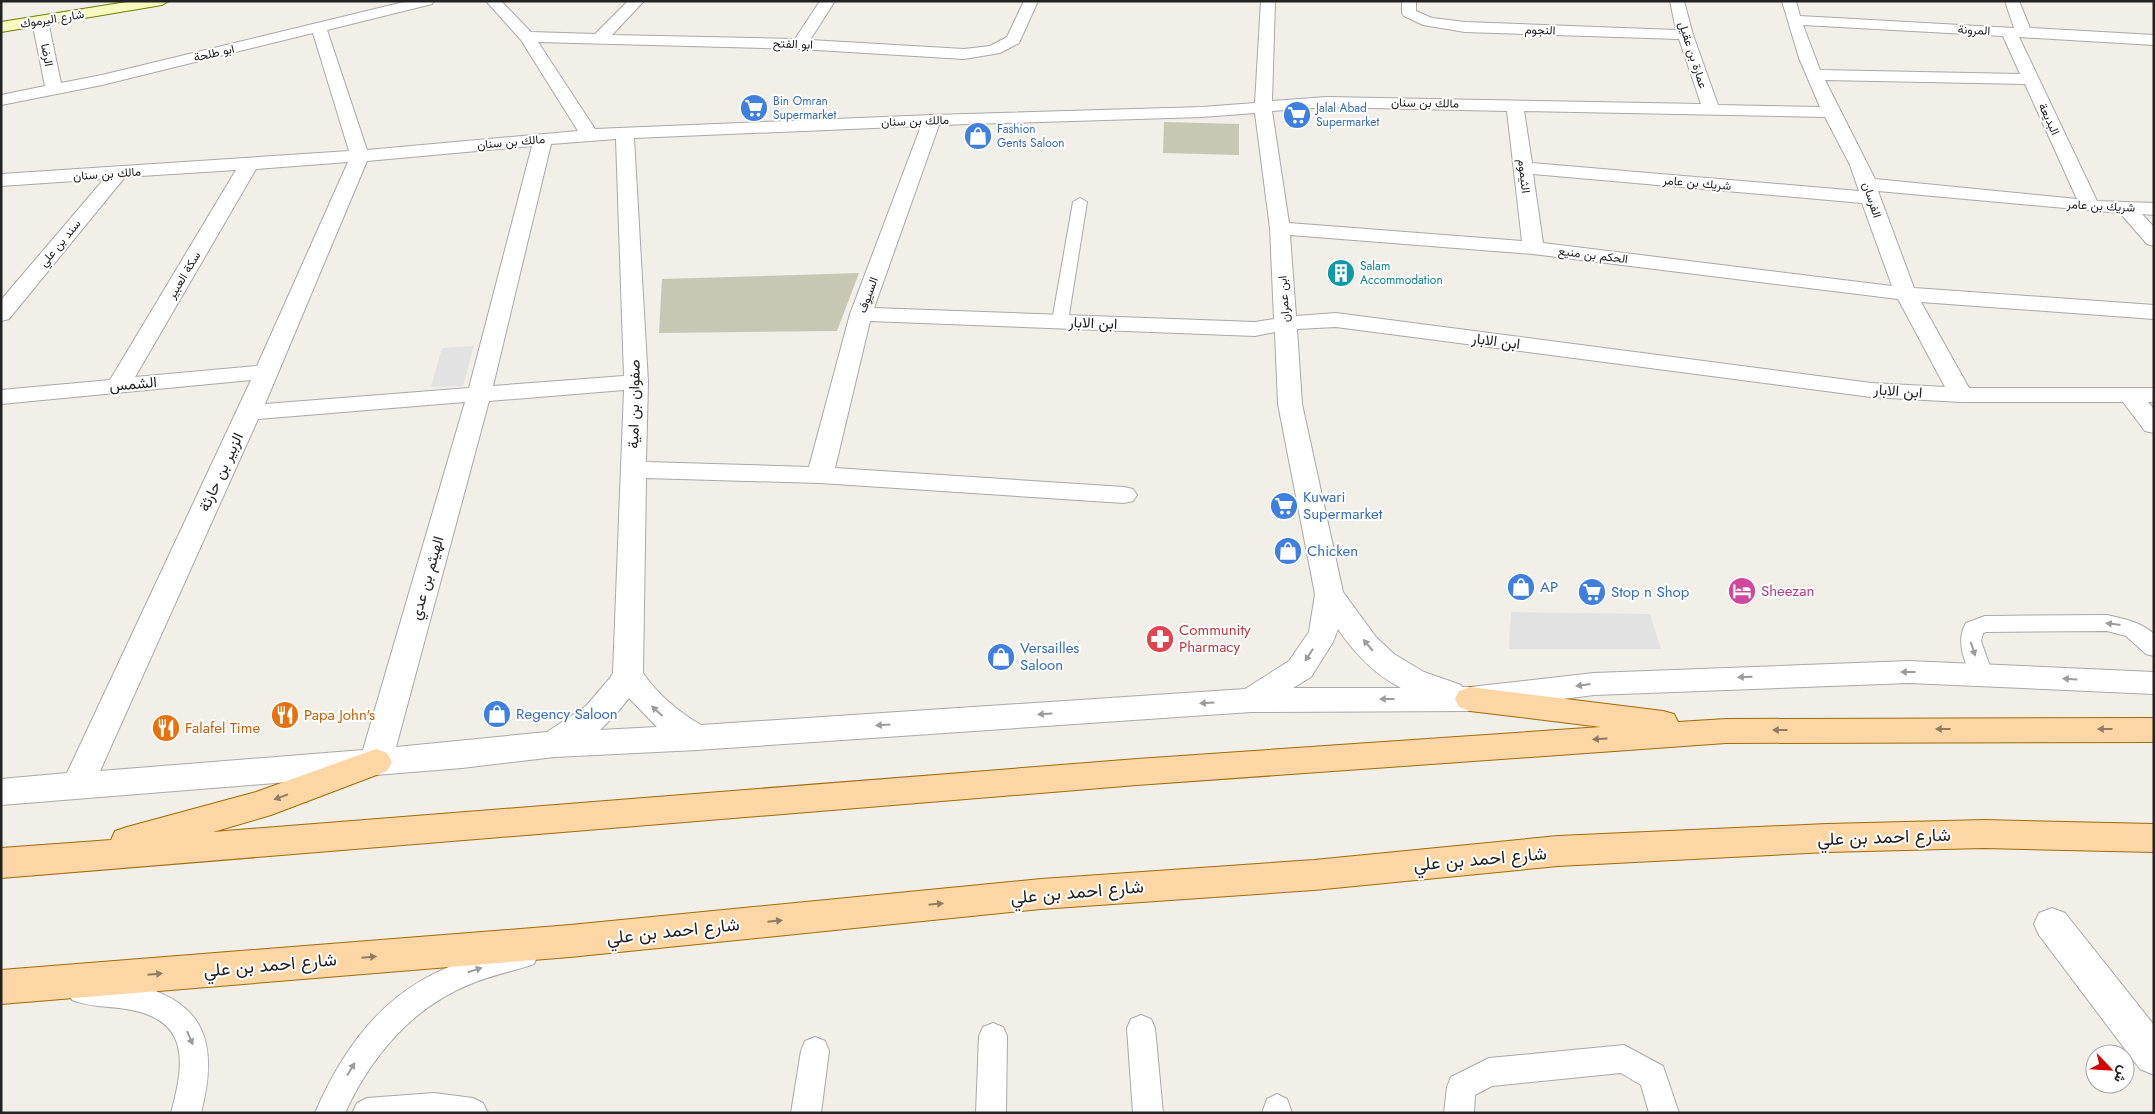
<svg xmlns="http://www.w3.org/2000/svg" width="2155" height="1114" viewBox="0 0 2155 1114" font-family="Jost,Vazirmatn,sans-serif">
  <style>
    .construction { fill: #c7c7b4 }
    .parking { fill: #e2e2e2 }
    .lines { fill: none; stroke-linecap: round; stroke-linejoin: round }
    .lane-casing { stroke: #a9a9a9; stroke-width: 2 }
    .street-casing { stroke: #a9a9a9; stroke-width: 2 }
    .secondary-casing { stroke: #707d05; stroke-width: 2 }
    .primary-casing { stroke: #a06b00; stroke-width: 2 }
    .lane { fill: #fff; fill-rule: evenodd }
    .street { fill: #fff; fill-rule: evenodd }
    .secondary { fill: #f7fabf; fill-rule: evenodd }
    .primary { fill: #fcd6a4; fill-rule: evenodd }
    .oneway { fill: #9c9c9c }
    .oneway2 { fill: #8f7c63 }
    .labels { text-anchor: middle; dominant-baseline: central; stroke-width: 4; stroke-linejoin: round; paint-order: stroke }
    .far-street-label { font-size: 12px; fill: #222; stroke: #fff }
    .far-shop-label { font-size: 12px; fill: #366cbe; stroke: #fff; text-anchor: start }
    .far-culture-label { font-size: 12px; fill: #0d838f; stroke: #fff; text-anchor: start }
    .street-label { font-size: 15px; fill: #222; stroke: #fff }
    .shop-label { font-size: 15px; fill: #366cbe; stroke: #fff; text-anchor: start }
    .hotel-label { font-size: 15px; fill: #b23c85; stroke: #fff; text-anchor: start }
    .health-label { font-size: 15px; fill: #be3a42; stroke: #fff; text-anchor: start }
    .food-label { font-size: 15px; fill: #c56008; stroke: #fff; text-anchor: start }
    .near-street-label { font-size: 18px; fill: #222; stroke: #fff }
  </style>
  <rect width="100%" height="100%" fill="#f2efe9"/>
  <path class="construction" d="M1164,122L1239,124V155L1163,153Z
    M859,273L837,331L659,333L662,279Z"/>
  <path class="parking" d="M474,346L463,386L431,387L442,348Z
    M1511,612L1650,614L1661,649H1509Z"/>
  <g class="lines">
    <defs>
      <path id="lane" d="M1080,198L1087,202L1068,321L1066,324H1054L1052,321L1073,202Z
        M2107,615C2124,619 2141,622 2154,634V656L2146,654L2126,636L2107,631L1986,632L1983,633L1981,641L1993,675L1990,681L1982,683L1974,681C1965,664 1955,641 1966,623L1985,616Z
        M525,943L534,946L538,955L534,964C514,971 493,975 473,983C413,1006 371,1056 345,1113H315C338,1059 372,1008 424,979C456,961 491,953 525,943Z
        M82,978C100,981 118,981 135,985C208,1002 218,1047 201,1113H171C185,1062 190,1019 126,1009C108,1006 89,1007 72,1000L68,991L72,982Z
        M1141,1015L1151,1019L1155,1028L1163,1113H1133L1127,1028L1131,1019Z
        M993,1023L1003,1027L1007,1036L1006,1113H976L979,1036L983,1027Z
        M815,1037L825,1041L829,1051L821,1113H791L801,1051L805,1041Z
        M1624,1045L1663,1066L1679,1113H1649L1641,1085L1621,1073L1492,1086L1475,1095L1474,1113H1444L1447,1087L1451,1077L1489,1058Z
        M434,1093L473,1098L483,1103L488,1113H352L357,1103L367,1098Z
        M1277,1094L1287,1099L1292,1113H1262L1267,1099Z"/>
      <path id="street" d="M408,1H434L432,4L327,30L367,150L578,131L521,40L486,1H501L531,32L595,34L628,1H644L612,35L795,39L820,1H835L810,40L964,49L990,46L1007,37L1024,1H1038L1019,43L1000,53L964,59L800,49L538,42L595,129L932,115L1202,107L1255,103L1261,1H1275L1272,101L1326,97L1701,104L1679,39L1465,32L1423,25L1404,16L1402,13V1H1416V11L1432,18L1465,22L1676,30L1670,1H1684L1693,35L1718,105L1820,107L1799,58L1782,1H1796L1800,16L2014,28L2005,1H2019L2030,28L2154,35V45L2019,37L2097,201L2154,203V215L2142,214L2154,227V246L2147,244L2120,213L1878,191L1914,288L2154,305V319L1921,302L1969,388H2154V402H2148L2154,409V433L2145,431L2123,402H1961L1871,397L1336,327L1297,329L1302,404L1343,592L1376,637L1394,654L1424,672L1461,685L1462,687H1470L1594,673L1909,661L2154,672V694L1909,683L1594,695L1470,711L1251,712L697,750L555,757L462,768L1,805V779L67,773L251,380L1,404V390L110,380L236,170L125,177L9,319L1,321V300L104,179L1,186V174L349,151L313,33L102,85L1,105V95L45,86L32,21L35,18H45L48,21L61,83L102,75ZM1803,25L2003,36L2020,74L1820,70ZM1825,80L2025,84L2077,199L1875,179ZM1326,107L1507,111L1522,241L1289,223L1272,111ZM1524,111L1825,117L1850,165L1859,191L1532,163ZM1255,113L1270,228L1274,319L1255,322L874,308L939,125L1202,117ZM921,126L850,314L809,467L646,462L648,382L634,138ZM616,139L624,376L493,386L551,144ZM532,146L469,388L265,404L367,161ZM348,162L257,366L135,377L256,169ZM1533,174L1862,203L1892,286L1543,243ZM1290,235L1533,254L1898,299L1945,387L1871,383L1336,313L1296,316ZM870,321L1255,336L1275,332L1278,404L1315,594L1309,632L1289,661L1245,689L701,725C679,712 658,695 643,673L646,478L820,483L1124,503L1133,501L1137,495L1133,489L1124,487L835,468ZM624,390L613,673L610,678L586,706L547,732L396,747L489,401ZM465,402L363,750L100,771L258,419ZM1338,629C1355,654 1374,674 1401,688H1293L1311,677L1333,642ZM629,698L657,727L600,730L616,714Z
        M2052,908L2065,913L2154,1025V1075L2140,1069L2039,935L2034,924L2039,913Z"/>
      <path id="secondary" d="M133,1H169L162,5L1,32V22Z"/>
      <path id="primary" d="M1470,687L1663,711L1674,714L1678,722L1726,719L2154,718V742L1726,743L1137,785L1,878V848L111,840L115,831L127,827L256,792L376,749L387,753L392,762L387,771L271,815L213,832L1137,759L1601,727L1470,711L1459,707L1455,699L1459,691Z
        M1984,820L2154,824V852L1984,848L1827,852L1558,866L1314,890L1041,909L570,957L1,1004V970L570,925L1041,879L1314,860L1558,836L1827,824Z"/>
    </defs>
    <use href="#lane" class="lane-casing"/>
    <use href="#street" class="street-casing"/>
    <use href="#secondary" class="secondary-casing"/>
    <use href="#primary" class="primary-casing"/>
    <use href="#lane" class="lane"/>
    <use href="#street" class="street"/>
    <use href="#secondary" class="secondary"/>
    <use href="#primary" class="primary"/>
  </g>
  <defs><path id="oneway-solid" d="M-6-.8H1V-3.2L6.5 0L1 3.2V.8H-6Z" transform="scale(1.25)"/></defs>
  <g class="oneway">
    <use href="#oneway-solid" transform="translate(2113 624) rotate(-173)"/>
    <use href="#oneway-solid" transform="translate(1368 645) rotate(-130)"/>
    <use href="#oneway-solid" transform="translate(1973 649) rotate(72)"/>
    <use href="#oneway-solid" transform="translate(1309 655) rotate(123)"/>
    <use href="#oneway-solid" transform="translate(1908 672) rotate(180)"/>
    <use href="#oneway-solid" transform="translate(1745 677) rotate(178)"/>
    <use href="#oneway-solid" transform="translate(2070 679) rotate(-177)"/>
    <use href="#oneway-solid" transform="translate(1583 685) rotate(172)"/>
    <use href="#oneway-solid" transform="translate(1387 699) rotate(180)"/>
    <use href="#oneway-solid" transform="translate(1207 703) rotate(176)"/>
    <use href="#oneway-solid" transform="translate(657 711) rotate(-138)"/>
    <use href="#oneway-solid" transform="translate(1045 714) rotate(176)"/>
    <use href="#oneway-solid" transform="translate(883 725) rotate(176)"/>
    <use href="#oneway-solid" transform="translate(475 970) rotate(-17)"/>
    <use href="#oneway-solid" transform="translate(190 1038) rotate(67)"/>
    <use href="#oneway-solid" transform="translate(351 1069) rotate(-59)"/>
  </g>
  <g class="oneway2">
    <use href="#oneway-solid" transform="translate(1943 729) rotate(180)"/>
    <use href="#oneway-solid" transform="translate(2105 729) rotate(-180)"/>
    <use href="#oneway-solid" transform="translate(1780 730) rotate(180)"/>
    <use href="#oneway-solid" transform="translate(1600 739) rotate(176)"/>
    <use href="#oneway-solid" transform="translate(281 797) rotate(160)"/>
    <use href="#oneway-solid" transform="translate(936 904) rotate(-6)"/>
    <use href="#oneway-solid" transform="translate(775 921) rotate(-6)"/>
    <use href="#oneway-solid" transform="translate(369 957) rotate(-5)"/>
    <use href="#oneway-solid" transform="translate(155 974) rotate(-5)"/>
  </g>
  <defs>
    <symbol id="supermarket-disc" viewBox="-11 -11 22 22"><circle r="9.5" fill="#3f7fe0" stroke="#fff"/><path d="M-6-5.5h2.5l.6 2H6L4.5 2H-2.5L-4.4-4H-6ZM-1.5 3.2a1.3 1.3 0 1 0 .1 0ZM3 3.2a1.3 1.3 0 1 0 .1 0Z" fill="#fff"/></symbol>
    <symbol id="shop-disc" viewBox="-11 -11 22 22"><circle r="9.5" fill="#3f7fe0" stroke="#fff"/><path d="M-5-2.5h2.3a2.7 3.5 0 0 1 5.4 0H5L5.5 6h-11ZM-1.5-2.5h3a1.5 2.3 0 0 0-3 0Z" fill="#fff"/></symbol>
    <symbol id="building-disc" viewBox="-11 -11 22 22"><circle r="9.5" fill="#0f9aa8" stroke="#fff"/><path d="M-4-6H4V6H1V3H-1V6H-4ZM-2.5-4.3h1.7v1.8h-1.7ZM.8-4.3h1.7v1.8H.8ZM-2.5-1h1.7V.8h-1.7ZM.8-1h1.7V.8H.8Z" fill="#fff"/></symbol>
    <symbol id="hotel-disc" viewBox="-11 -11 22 22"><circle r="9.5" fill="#d1479c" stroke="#fff"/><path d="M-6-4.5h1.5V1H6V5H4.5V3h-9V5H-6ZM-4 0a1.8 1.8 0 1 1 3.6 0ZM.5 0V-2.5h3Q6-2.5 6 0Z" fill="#fff"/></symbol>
    <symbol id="pharmacy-disc" viewBox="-11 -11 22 22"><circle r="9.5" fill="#e0444e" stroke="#fff"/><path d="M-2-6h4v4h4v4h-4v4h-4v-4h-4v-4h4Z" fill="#fff"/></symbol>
    <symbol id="restaurant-disc" viewBox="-11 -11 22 22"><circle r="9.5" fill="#e8710a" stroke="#fff"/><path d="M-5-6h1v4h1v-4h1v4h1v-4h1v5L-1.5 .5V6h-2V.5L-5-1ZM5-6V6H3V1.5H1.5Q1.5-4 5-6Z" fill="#fff"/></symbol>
  </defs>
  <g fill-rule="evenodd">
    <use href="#supermarket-disc" x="738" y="92" width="32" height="32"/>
    <use href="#supermarket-disc" x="1281" y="99" width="32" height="32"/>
    <use href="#shop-disc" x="962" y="120" width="32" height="32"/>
    <use href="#building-disc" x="1325" y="257" width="32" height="32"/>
    <use href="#supermarket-disc" x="1268" y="490" width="32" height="32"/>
    <use href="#shop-disc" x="1272" y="535" width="32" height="32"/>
    <use href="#shop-disc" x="1505" y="571" width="32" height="32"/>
    <use href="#hotel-disc" x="1726" y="575" width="32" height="32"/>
    <use href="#supermarket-disc" x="1576" y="576" width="32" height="32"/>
    <use href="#pharmacy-disc" x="1144" y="623" width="32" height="32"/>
    <use href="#shop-disc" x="985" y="641" width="32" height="32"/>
    <use href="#shop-disc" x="481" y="698" width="32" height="32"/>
    <use href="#restaurant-disc" x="269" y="699" width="32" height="32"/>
    <use href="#restaurant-disc" x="150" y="712" width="32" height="32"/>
  </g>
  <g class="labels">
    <g class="far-street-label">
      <text transform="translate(52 19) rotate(-9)">شارع اليرموك</text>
      <text transform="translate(1540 30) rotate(2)">النجوم</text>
      <text transform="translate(1974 30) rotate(3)">المرونة</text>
      <text transform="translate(793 44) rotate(2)">ابو الفتح</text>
      <text transform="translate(214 53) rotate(-13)">ابو طلحة</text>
      <text transform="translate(47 55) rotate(79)">الرضا</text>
      <text transform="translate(1693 55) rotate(72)">عمارة بن عقيل</text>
      <text transform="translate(1425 103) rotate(1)">مالك بن سنان</text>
      <text transform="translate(2049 119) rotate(65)">البديعة</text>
      <text transform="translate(915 121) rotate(-2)">مالك بن سنان</text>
      <text transform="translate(511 142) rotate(-5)">مالك بن سنان</text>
      <text transform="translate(107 174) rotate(-4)">مالك بن سنان</text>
      <text transform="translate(1524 176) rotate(83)">الثيموم</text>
      <text transform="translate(1697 183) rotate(5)">شريك بن عامر</text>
      <text transform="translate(1872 200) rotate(72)">الفرسان</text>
      <text transform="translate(2101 206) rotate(3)">شريك بن عامر</text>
      <text transform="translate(60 243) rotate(-50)">سند بن علي</text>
      <text transform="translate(1593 255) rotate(7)">الحكم بن منيع</text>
      <text transform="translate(184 275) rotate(-59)">سكة العبير</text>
      <text transform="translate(868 295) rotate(-70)">السيوف</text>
      <text transform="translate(1284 299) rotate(-94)">ابن عمران</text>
    </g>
    <g class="far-shop-label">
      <text x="773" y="101">Bin Omran<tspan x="773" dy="14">Supermarket</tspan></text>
      <text x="1316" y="108">Jalal Abad<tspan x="1316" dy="14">Supermarket</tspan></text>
      <text x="997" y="129">Fashion<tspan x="997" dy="14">Gents Saloon</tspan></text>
    </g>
    <g class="far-culture-label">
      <text x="1360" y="266">Salam<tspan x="1360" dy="14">Accommodation</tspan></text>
    </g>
    <g class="street-label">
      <text transform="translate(1093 323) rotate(2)">ابن الابار</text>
      <text transform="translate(1496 341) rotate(7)">ابن الابار</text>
      <text transform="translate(133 384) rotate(-5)">الشمس</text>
      <text transform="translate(1898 391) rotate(4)">ابن الابار</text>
      <text transform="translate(634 404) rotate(-89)">صفوان بن امية</text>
      <text transform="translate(221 472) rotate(-65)">الزبير بن حارثة</text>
      <text transform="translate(427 578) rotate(-74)">الهيثم بن عدي</text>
    </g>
    <g class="shop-label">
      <text x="1303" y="497">Kuwari<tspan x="1303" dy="17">Supermarket</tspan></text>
      <text x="1307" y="551">Chicken</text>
      <text x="1540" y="587">AP</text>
      <text x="1611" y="592">Stop n Shop</text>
      <text x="1020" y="648">Versailles<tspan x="1020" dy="17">Saloon</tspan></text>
      <text x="516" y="714">Regency Saloon</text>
    </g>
    <g class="hotel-label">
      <text x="1761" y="591">Sheezan</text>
    </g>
    <g class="health-label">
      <text x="1179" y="630">Community<tspan x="1179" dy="17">Pharmacy</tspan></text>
    </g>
    <g class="food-label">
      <text x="304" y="715">Papa John's</text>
      <text x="185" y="728">Falafel Time</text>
    </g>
    <g class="near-street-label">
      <text transform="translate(1884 837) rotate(-2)">شارع احمد بن علي</text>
      <text transform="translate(1480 859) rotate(-5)">شارع احمد بن علي</text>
      <text transform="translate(1077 892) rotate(-5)">شارع احمد بن علي</text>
      <text transform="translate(673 931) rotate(-6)">شارع احمد بن علي</text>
      <text transform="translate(270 965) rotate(-5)">شارع احمد بن علي</text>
    </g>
  </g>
  <rect width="2155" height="1114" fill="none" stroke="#222222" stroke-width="5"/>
  <g transform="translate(2110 1069) rotate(115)"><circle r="24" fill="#ffffff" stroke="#a7a7a7"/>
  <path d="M0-4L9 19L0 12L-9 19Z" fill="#d40000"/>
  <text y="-8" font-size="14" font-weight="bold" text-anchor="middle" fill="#222222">ش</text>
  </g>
</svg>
